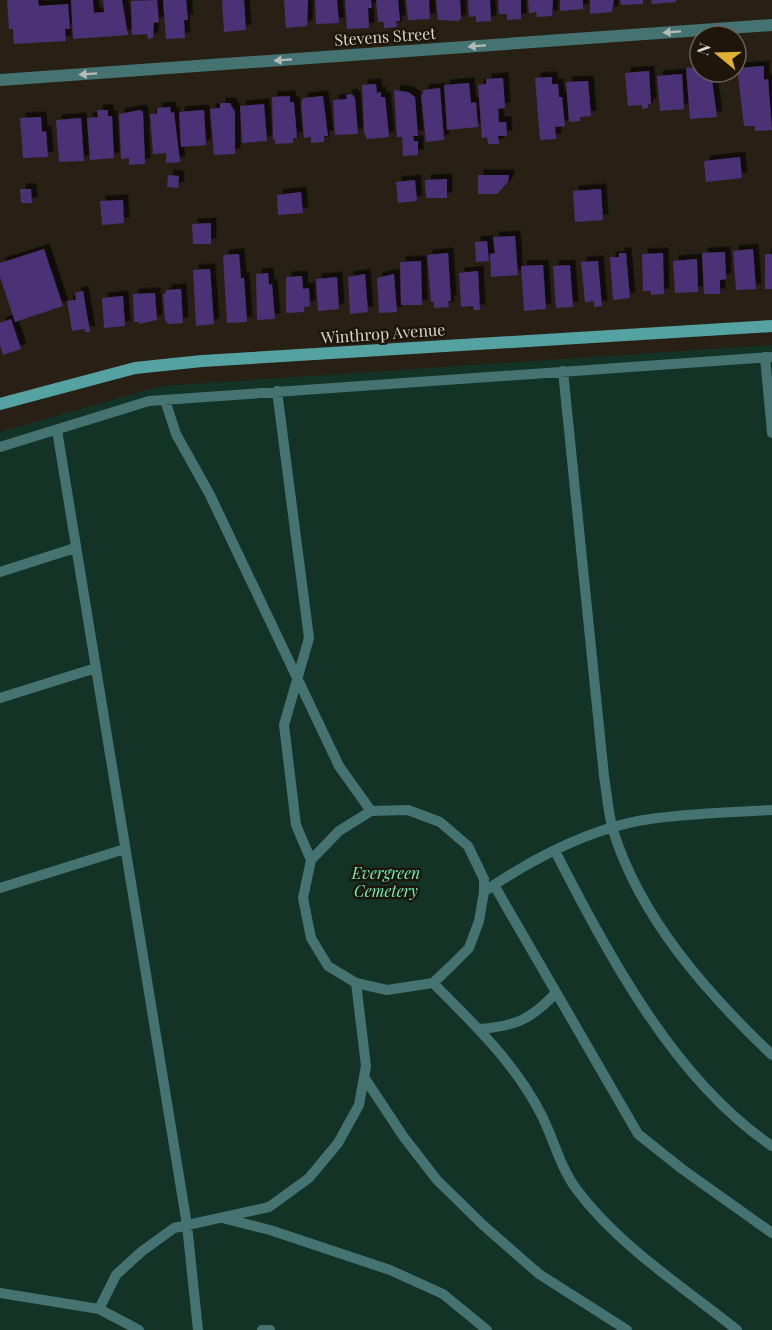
<svg xmlns="http://www.w3.org/2000/svg" width="772" height="1330" viewBox="0 0 772 1330" font-family="'Playfair Display',serif">
  <style>
    .green { fill: #133326 }
    .building { fill: #4c3176; filter: url(#shadow) }
    .lines { fill: none; stroke-linecap: round; stroke-linejoin: round }
    .service { stroke: #457372; stroke-width: 10 }
    .minor { stroke: #457372; stroke-width: 12 }
    .secondary { stroke: #54a2a1; stroke-width: 12 }
    .oneway { fill: #b5bcb6 }
    .labels { text-anchor: middle; dominant-baseline: central; stroke-width: 5; stroke-linejoin: round; paint-order: stroke }
    .street-label { font-size: 16px; fill: #dad4cd; stroke: #1e160b }
    .park-label { font-size: 16px; font-style: italic; fill: #6af2bc; stroke: #1e160b }
  </style>
  <defs>
    <filter id="shadow"><feDropShadow dx="5.5" dy="-5.5" stdDeviation="0" flood-color="#0009"/></filter>
  </defs>
  <rect width="100%" height="100%" fill="#282014"/>
  <path class="green" d="M772,345V1330H0V432L161,386Z"/>
  <path class="building" d="M7,0H38L39,6L68,4L70,29H65L66,41L14,44L13,29H9Z
    M71,0H93L94,13L104,12L103,0H122L128,35L73,39Z
    M157,0L159,22L154,23L153,38L148,39L147,34L132,35L131,1Z
    M163,0H186L188,20H184L185,38L166,39Z
    M222,0H244L246,30L224,32Z
    M284,0H308L307,26L286,28Z
    M315,0H337L339,23L316,24Z
    M345,0H371L372,8H368L369,28L347,29Z
    M376,0H398L400,21H396L397,27L384,28V22H378Z
    M406,0H429L430,19L408,20Z
    M436,0H460L461,18L459,21L438,20Z
    M468,0H490L491,21L476,22V16L469,17Z
    M498,0H521V19L507,20V14H499Z
    M528,0H553L552,16L537,17L536,12L529,13Z
    M560,0H583V9L560,11Z
    M590,0H614L612,12L590,14Z
    M620,0H643V4L621,5Z
    M651,0H676V2L652,4Z
    M764,66V80L768,79L772,130L755,131V126H744L737,68Z
    M700,67V72H711L717,117L690,119L686,68Z
    M649,71L651,104H648V108L642,109V105L628,106L625,73Z
    M682,74L684,109L660,111L657,76Z
    M552,77V84H558L559,97H562L565,126L555,127L556,139L540,140L535,78Z
    M503,78L505,108L498,109L499,122H506L507,136H498L499,144H488L487,137L482,138L478,85L486,84V79Z
    M588,81L591,116L580,117V121L569,122L566,82Z
    M469,83L471,103L476,102L478,127L447,130L444,85Z
    M376,84L377,93L381,92V97H385L389,137L367,139L364,132L362,85Z
    M440,88L444,140L426,142L421,95L423,94V90Z
    M394,90L408,92L415,97L418,136H413L414,141H418V155L403,156L402,137H397Z
    M352,94L355,98L358,134L335,135L333,100L347,99L346,95Z
    M290,96V102H294L297,138H293V143L275,144V139L273,140L272,97Z
    M323,96L328,136H324V142L311,143V137L304,138L301,103L303,98Z
    M220,103H230L235,112V154L214,155L210,109L220,108Z
    M264,104L267,141L242,143L240,106Z
    M170,107L171,113L174,112L180,162L166,163V153L153,154L150,114H157V108Z
    M97,110H108V116H112L114,158L90,160L87,118L98,117Z
    M140,110L143,112L145,164L129,165V158L121,159L119,114Z
    M204,110L206,145L181,147L179,112Z
    M41,117L42,132L46,131L48,157L23,158L20,118Z
    M81,118L84,161L59,162L56,120Z
    M740,157L742,178L706,182L704,161Z
    M168,175L179,176L178,188L167,187Z
    M478,175H509L508,182L497,194H478Z
    M447,179V198H426L425,180Z
    M415,180L417,201L398,203L396,182Z
    M20,189H31L32,203H21Z
    M601,189L603,220L575,222L573,191Z
    M301,192L303,213L278,215L277,195Z
    M123,200L124,223L102,225L100,201Z
    M211,223V244H193L192,224Z
    M515,236L518,275L491,277L490,254L495,253L493,237Z
    M487,241L489,261L476,262L475,242Z
    M44,249L63,306L15,322L0,277V263Z
    M753,249L756,289L736,290L733,251Z
    M725,252L726,279L720,280V294H704L702,253Z
    M448,253L451,301H448L449,307L434,308V302H431L427,255Z
    M619,253H626L630,298L613,300L610,257H619Z
    M663,253L664,294L651,295V291H643L642,254Z
    M239,254L241,278H244L247,322L227,323L223,255Z
    M765,254H772V289H765Z
    M697,259L698,292L675,293L673,261Z
    M421,261L422,305H401L400,262Z
    M598,261L602,306L594,307V301L585,302L581,262Z
    M543,265L546,309L524,311L521,266Z
    M570,265L573,307L556,308L553,266Z
    M210,269L214,324L196,326L193,270Z
    M478,271L480,310H474L473,306L461,307L459,273Z
    M268,273L269,285L272,284L275,319L257,320L256,274Z
    M365,274L368,312L350,314L348,277Z
    M394,274L397,312L379,313L377,278Z
    M302,276L303,289L309,288L310,306L304,307V312L286,313V277Z
    M337,277L339,309L318,311L316,279Z
    M181,289L183,323L168,324L165,320L163,294L166,293V290Z
    M83,291L90,332H85V329L72,331L67,301L76,300L75,293Z
    M155,293L157,320L139,324V322H134L133,294Z
    M123,296L125,326L104,328L102,298Z
    M11,319L21,349L3,355L0,345V323Z"/>
  <g class="lines">
    <path class="service" d="M765,357L772,433
      M563,371L604,776C607,794 608,813 613,830C640,918 707,993 772,1055
      M277,391L309,638L284,725L296,825L311,860
      M165,400L176,434L210,495L339,766L371,811
      M57,430L187,1225L198,1330
      M0,447L149,401L772,357
      M0,572L75,548
      M0,698L96,668
      M408,810L440,822L468,846L484,879V892L479,921L469,948L452,965L433,983L387,990L356,983L328,966L311,938L303,898L311,860L339,831L371,811Z
      M555,851C608,954 674,1080 772,1146
      M494,885L638,1134L682,1169L772,1233
      M0,888L125,849
      M488,889C537,856 598,825 657,818C695,813 734,812 772,810
      M433,983C473,1023 516,1064 542,1116C554,1140 560,1167 577,1190C619,1246 682,1286 737,1330
      M479,1029C516,1026 530,1020 556,993
      M364,1077L403,1136L437,1180L483,1225L539,1274L627,1330
      M226,1219L270,1230L390,1270L443,1294L487,1330
      M0,1293L99,1309L139,1330
      M99,1309L116,1275L141,1252L174,1228L269,1207L309,1178L338,1143L359,1105L366,1066L356,983
      M262,1330H270"/>
    <path class="minor" d="M0,80L772,25"/>
    <path class="secondary" d="M0,404L135,368L202,361L772,326"/>
  </g>
  <defs><path id="oneway-solid" d="M-6-.8H1V-3.2L6.5 0L1 3.2V.8H-6Z" transform="scale(1.5)"/></defs>
  <g class="oneway">
    <use href="#oneway-solid" transform="translate(672 32) rotate(176)"/>
    <use href="#oneway-solid" transform="translate(477 46) rotate(176)"/>
    <use href="#oneway-solid" transform="translate(283 60) rotate(176)"/>
    <use href="#oneway-solid" transform="translate(88 74) rotate(176)"/>
  </g>
  <g class="labels">
    <g class="street-label">
      <text transform="translate(385 36) rotate(-4)">Stevens Street</text>
      <text transform="translate(383 333) rotate(-4)">Winthrop Avenue</text>
    </g>
    <g class="park-label">
      <text x="386" y="872">Evergreen<tspan x="386" dy="18">Cemetery</tspan></text>
    </g>
  </g>
  <g transform="translate(718 54) rotate(289)"><circle r="28" fill="#1e160b" stroke="#696259" stroke-width="1.5"/>
  <path d="M0-4.5L10 22L0 15L-10 22Z" fill="#e1af34"/>
  <text y="-9" font-size="16" font-weight="bold" text-anchor="middle" fill="#dad4cd">N</text>
  </g>
</svg>
